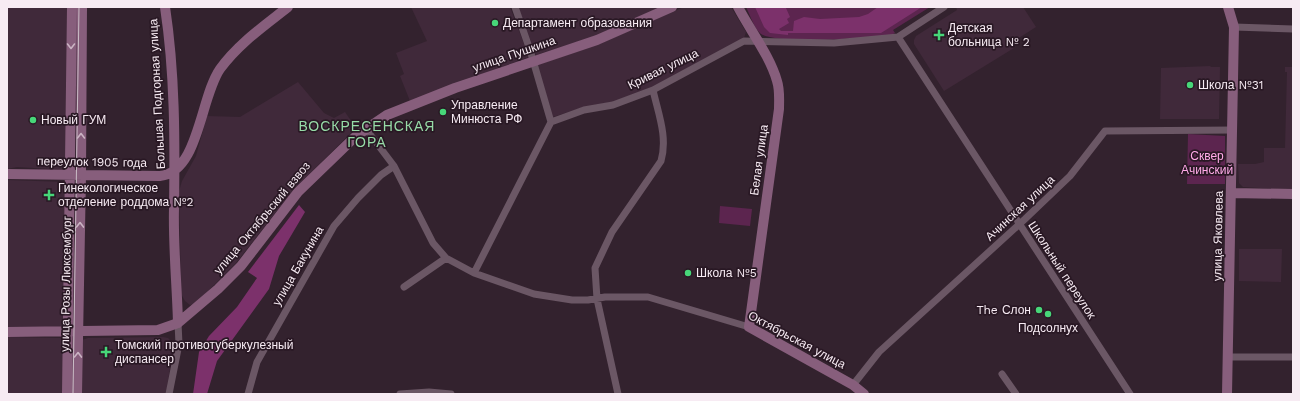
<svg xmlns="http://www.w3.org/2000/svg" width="1300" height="401" viewBox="0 0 1300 401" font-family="'Work Sans',sans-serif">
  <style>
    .built { fill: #40293a }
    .green { fill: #5c254f }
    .forest { fill: #7c316b }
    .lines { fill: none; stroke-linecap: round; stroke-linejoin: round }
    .street { stroke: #6b5765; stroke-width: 7 }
    .secondary { stroke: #875e7c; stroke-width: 10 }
    .tram { stroke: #cbbec7; stroke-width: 1 }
    .oneway { stroke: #cab3c3 }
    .poi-dot { fill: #47d779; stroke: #291824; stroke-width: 1.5 }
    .labels { text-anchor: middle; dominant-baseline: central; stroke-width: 3.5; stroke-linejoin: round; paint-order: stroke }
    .poi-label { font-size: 12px; fill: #f7ebf3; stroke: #291824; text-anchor: start }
    .street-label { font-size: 12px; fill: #f7ebf3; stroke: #291824 }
    .park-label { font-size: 12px; fill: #ffaae8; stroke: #291824 }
    .quarter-label { font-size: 14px; letter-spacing: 1px; fill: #97dba7; stroke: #291824 }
  </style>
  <rect width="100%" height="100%" fill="#33222e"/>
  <path class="built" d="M7,7H70L66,170L17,167L7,169Z
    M411,7H510L529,57L410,101L400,76L404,74L396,53L427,41Z
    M518,7H661L595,36L536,55Z
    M684,7H731L746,32L744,38L652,87L613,102L584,107L553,117L537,65L599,44Z
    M956,7H1023L1036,27L1011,43L1014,48L944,91L914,44V40L916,36L957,10Z
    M1210,66L1211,67H1220L1219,119H1160L1161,68Z
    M1285,67H1293V190L1243,187L1239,183L1238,164H1255L1264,162V148H1285L1287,72H1285Z
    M298,82L324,113L334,118L345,112L356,128L294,189L236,263L195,304L190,305L185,301L181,294L179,191L182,181L196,156L207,116L240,117Z
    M7,180L66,182L64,327H7Z
    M1239,249H1282L1281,282L1239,281Z
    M7,337L63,338V394H7Z
    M163,337L168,338L174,344L166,394H81L82,340L88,338Z"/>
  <path class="green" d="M746,7H930L893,30L895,33L891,35C867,38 779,45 761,34C754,28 750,15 746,7Z
    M1188,134L1225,136V184H1187Z
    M720,206L752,209L750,226L719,223Z"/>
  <path class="forest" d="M755,7L786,8L790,17L787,19L789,23L779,29L781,31H793L794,21L804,17L820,19L859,17L868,14L878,7H922L881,33H788V35L770,33L764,27Z
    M299,205L305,212L279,256L269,289L217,361L207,394H193L199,352L209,336L237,307L257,278L248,272Z"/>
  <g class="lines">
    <path class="street" d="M515,7L530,50L551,122
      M1234,27L1293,29
      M898,37L1130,394
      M366,129L394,166L433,243L446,258L474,273L534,294L572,300H588L605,297H648L749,327
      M474,273L551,122L584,110L613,105L653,90L744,41L834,43L898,37L944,7
      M404,287L446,258
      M1228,357H1293
      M1002,374L1016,394
      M853,385L879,352L1025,219L1070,176L1105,131L1233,130
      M169,394L179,344L178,323
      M248,394L257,362L334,226L358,198L381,175L394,166
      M400,394L429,392L451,394
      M618,394L597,299L595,268L612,232L661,161C668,137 658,113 653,90"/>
    <path class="secondary" d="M165,7C175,73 175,141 174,208C173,246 177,285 178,323
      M738,7C750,30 770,56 777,81C780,90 779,100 779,109L749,327L853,385L864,394
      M7,174L160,176C199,172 200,98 220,69C238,44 264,26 288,7
      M1232,193L1293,194
      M7,332L158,330L178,323L218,289L241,266L298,192L356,136L387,115L455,88L597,40L672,7
      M67,394L72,7
      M77,394L81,175L82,7
      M1227,394L1234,27L1228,7"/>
    <path class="tram" d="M73,394L79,7"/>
  </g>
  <defs><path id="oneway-chevron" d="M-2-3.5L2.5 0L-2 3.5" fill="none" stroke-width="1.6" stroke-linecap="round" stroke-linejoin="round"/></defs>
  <g class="oneway">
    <use href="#oneway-chevron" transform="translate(71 46) rotate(90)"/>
    <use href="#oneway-chevron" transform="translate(81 136) rotate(-90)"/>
    <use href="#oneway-chevron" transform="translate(80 225) rotate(-89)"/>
    <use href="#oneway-chevron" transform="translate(78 355) rotate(-89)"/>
  </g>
  <g class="poi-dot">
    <circle cx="495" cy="23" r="4"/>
    <path d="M937 29h4v4h4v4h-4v4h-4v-4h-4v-4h4z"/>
    <circle cx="1190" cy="85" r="4"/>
    <circle cx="443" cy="112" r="4"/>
    <circle cx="33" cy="120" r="4"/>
    <path d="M47 189h4v4h4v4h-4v4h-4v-4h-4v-4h4z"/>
    <circle cx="688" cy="273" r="4"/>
    <circle cx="1039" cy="310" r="4"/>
    <circle cx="1048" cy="314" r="4"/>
    <path d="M104 346h4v4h4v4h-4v4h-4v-4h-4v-4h4z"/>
  </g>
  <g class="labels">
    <g class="poi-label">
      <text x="503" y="23">Департамент образования</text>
      <text x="948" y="28">Детская<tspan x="948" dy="14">больница № 2</tspan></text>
      <text x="1198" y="85">Школа №31</text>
      <text x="451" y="105">Управление<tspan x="451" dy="14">Минюста РФ</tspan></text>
      <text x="41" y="120">Новый ГУМ</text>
      <text x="58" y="188">Гинекологическое<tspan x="58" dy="14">отделение роддома №2</tspan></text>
      <text x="696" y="273">Школа №5</text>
      <text x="1031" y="310" text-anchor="end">The Слон</text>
      <text x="1048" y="328" text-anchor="middle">Подсолнух</text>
      <text x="115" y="345">Томский противотуберкулезный<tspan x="115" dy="14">диспансер</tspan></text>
    </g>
    <g class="street-label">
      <text transform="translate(514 54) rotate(-19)">улица Пушкина</text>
      <text transform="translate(663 69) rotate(-26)">Кривая улица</text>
      <text transform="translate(157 94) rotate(-93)">Большая Подгорная улица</text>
      <text transform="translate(759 160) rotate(-82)">Белая улица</text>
      <text transform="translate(92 162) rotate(1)">переулок 1905 года</text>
      <text transform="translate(1020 208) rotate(-43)">Ачинская улица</text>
      <text transform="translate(262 218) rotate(-50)">улица Октябрьский взвоз</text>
      <text transform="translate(1218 236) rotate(-89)">улица Яковлева</text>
      <text transform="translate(298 266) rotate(-60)">улица Бакунина</text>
      <text transform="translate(1062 270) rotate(57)">Школьный переулок</text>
      <text transform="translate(66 284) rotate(-89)">улица Розы Люксембург</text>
      <text transform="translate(797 340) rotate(28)">Октябрьская улица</text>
    </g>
    <g class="park-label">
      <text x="1207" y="156">Сквер<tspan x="1207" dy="14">Ачинский</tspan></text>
    </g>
    <g class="quarter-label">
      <text x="367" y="126">ВОСКРЕСЕНСКАЯ<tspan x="367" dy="16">ГОРА</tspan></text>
    </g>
  </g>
  <rect width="1300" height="401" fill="none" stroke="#f7ebf3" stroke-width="16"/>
</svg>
